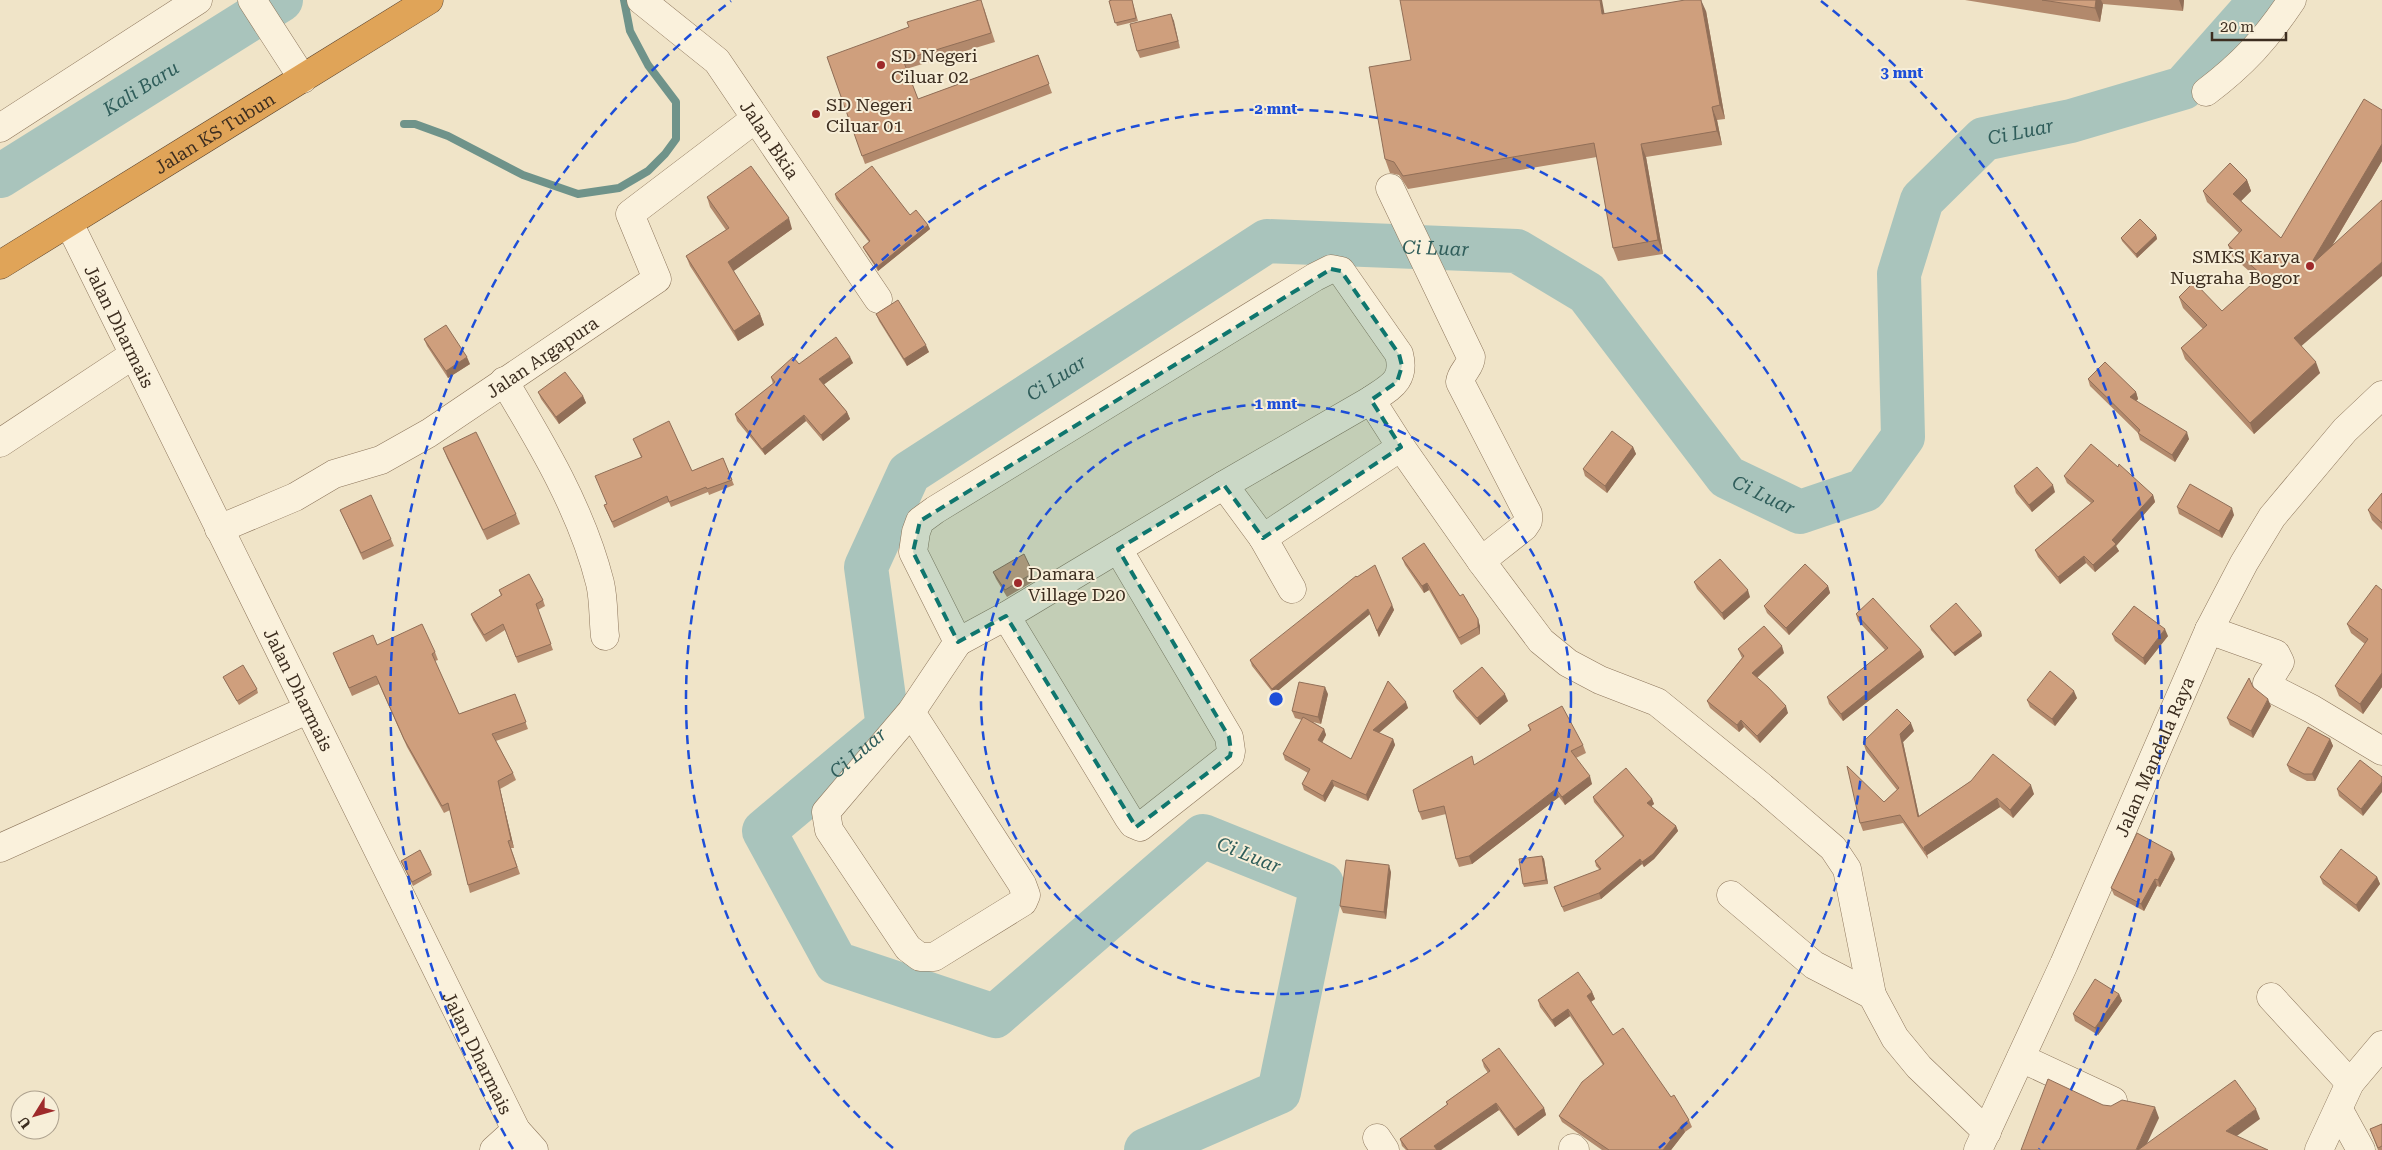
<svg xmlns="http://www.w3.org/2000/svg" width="2382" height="1150" viewBox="0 0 2382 1150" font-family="'Roboto Serif',serif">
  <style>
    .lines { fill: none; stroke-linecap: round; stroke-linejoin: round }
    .stream { stroke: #6f938a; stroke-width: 8 }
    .river { stroke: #a9c4bc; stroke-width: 44 }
    .minor-casing { stroke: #8d765c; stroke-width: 29 }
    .highway-casing { stroke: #5b4430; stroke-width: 29 }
    .minor { stroke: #faf1dc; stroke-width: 28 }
    .highway { stroke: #e0a458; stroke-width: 28 }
    .wall { fill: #b2896c }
    .shaded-wall { fill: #916f58 }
    .building { fill: #cf9f7d; stroke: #916f58 }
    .marked { fill: #0f766e; fill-opacity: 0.2; stroke: #0f766e; stroke-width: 4; stroke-dasharray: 10 6; stroke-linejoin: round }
    .ring { fill: none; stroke: #1d4ed8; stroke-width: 2.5; stroke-dasharray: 9 6 }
    .poi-dot { fill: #9e2a2b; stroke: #f7eed8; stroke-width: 2 }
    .labels { text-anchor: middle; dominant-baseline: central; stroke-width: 4; stroke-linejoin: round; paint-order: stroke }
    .poi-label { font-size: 18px; fill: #3d2e20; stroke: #f7eed8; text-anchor: start }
    .street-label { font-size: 18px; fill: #3d2e20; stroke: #f7eed8 }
    .water-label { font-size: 19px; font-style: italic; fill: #2f5d5a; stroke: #f7eed8 }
    .centre { fill: #1d4ed8; stroke: #f7eed8; stroke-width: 2.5 }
    .ring-label { font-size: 15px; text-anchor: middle; font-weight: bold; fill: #1d4ed8; stroke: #f7eed8; stroke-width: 4; stroke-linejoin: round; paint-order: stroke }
  </style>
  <rect width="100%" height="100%" fill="#f0e4c8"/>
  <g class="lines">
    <path class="stream" d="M404,124H415L448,136L523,175L578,194L619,188L648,171L665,154L676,139V102L648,65L630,31L624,0"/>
    <g class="river">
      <path id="s1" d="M0,176L281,0"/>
      <path id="s2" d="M1146,1150L1279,1092L1322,884L1203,836L995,1016L836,963L764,831L888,727L866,567L909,473L1267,241L1517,251L1587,293L1727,477L1800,512L1865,490L1903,437L1899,274L1922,200L1984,139L2071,121L2183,88L2261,0"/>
    </g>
    <defs>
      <g id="minor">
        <path d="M252,0L303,79"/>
        <path id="s3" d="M641,0L717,61L878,299"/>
        <path d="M2206,92C2243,64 2266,39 2292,0"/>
        <path d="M0,128L198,0"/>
        <path d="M1390,188L1471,357C1471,367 1461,372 1460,382L1528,514V521L1524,527L1481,561"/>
        <path id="s4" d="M69,223L516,1130L534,1150"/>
        <path d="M504,381C542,444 582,511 600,583C604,600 603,619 605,636"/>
        <path d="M0,443L133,355"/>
        <path d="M1224,485L1263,538L1401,447"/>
        <path id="s5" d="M219,529L295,497L334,474L381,460L429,433L657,279L630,214L755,119"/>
        <path d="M1263,538L1292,589"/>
        <path d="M1006,616L1128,817L1133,824L1140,827L1230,756L1231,751L1229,737L1118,549"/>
        <path d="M2209,630L2276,654L2280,662L2267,683L2269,687L2312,709L2382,751"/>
        <path d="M958,642L1006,616L1224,485L1371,400"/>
        <path d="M911,712L1022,884L1026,895L1023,902L934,957H920L908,948L829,830L826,812L911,712L958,642L913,552L916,532L920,521L935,510L1315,277L1331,269L1341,271L1399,354C1406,381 1390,387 1371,400L1401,447L1481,561L1541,641L1568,663L1600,680L1657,702L1762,787L1833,848L1847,869L1872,995L1895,1038L1919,1067L1987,1132"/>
        <path d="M0,848L307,710"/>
        <path d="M1731,895L1814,965L1872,995"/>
        <path d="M2271,997L2350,1083"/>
        <path d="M2021,1058L2113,1101"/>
        <path d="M2339,1110L2361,1150"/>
        <path d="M1377,1138L1385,1150"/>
        <path d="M1573,1148L1575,1150"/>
        <path d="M494,1150L516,1130"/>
        <path id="s6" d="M1978,1150L2064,964L2209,630L2244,563L2272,517L2345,430L2382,395"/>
        <path d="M2319,1150L2350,1083L2382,1045"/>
      </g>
      <g id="highway">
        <path id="s7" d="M0,265L429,0"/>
      </g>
    </defs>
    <use href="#minor" class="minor-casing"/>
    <use href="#highway" class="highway-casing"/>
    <use href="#minor" class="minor"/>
    <use href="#highway" class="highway"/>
  </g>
  <path class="wall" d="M1132,0L1138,21L1117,26L1109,1Z
    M1965,0H2184L2183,11L2103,4L2100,22Z
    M984,8L995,42L906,69L918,99L1038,55L1052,93L865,164L827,57Z
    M1706,11L1725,119L1717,120L1722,145L1646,157L1663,254L1618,261L1613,248L1597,157L1408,189L1399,175L1390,173L1385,159L1411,60L1605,14Z
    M1171,14L1180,48L1140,58L1137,51Z
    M2382,110V161L2332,246L2301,346L2320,373L2254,434L2185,359L2181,348L2203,329L2183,308L2179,297L2222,311L2258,279L2232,256L2228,245L2239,233L2207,202L2203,191L2247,180L2251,191L2241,201L2281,238Z
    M835,194L910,215L928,225L930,229L878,271L865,251L863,247L869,242L836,199Z
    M707,197L792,229L733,271L760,314L764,325L738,341L690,266L686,256L726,230L710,207Z
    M2156,235L2157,239L2137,258L2122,241L2121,238Z
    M876,314L929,352L907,366L879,321Z
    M424,339L470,364L448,378L427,346Z
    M850,357L853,363L824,384L847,412L850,419L823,441L806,421L765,455L737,421L735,414L773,384L771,377L799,364Z
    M2088,379L2136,392L2138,399L2136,401L2189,439L2175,462L2140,440L2138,433L2090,386Z
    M538,392L583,396L586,403L559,424L541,399Z
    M633,439L692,471L723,458L734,485L709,495L708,492L671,507L669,502L614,528L604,505L607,504L641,457Z
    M1633,447L1636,454L1607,493L1585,476L1583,469Z
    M443,448L516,514L520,524L487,540L447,458Z
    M2064,476L2153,495L2155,502L2116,546L2119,551L2095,572L2086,563L2060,584L2038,557L2035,550L2091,503L2067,483Z
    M2014,486L2055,492L2032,512L2016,493Z
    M2382,493V530L2372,520L2368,510Z
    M2177,507L2234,515L2222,538L2179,514Z
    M340,510L391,539L394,546L363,560Z
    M1402,558L1460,596L1480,626V634L1461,645L1429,590L1424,593L1405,565Z
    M993,572L1033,573L1036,580L1007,597L996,579Z
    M1694,582L1750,597L1724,620L1697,589Z
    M1828,586L1830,593L1789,635L1767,613L1764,606Z
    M499,590L543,600L545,606L538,610L553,650L518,663L505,630L486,642L473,620L471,614L501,596Z
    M2382,590V687L2363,714L2339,696L2335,686L2365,644L2351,633L2347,624Z
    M1392,605L1394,610L1379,637L1370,614L1274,694L1252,666L1250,660Z
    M1856,614L1921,650L1924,657L1843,721L1829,704L1827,697L1885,650L1858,621Z
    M1930,626L1981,632L1982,636L1955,656L1931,630Z
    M2112,634L2168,636L2145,665L2115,641Z
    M377,645L435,652L438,660L435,661L459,714L515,694L528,729L496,741L513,773L516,780L500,789L514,848H511L520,874L470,893L468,885L450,810L444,813L407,747L379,684L352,696L333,653Z
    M1738,649L1784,653L1757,678L1788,713L1760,743L1744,727L1739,732L1710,708L1707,701L1742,658Z
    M223,677L257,689L258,693L239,705Z
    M1388,681L1408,708L1379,733L1393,739L1395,745L1368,801L1334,786L1325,802L1304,790L1302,784L1308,773L1285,760L1283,754L1302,720L1295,718L1292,711L1328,694L1321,724L1313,722L1324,729L1326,735L1322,743L1351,759Z
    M1453,691L1508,701L1480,725L1456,698Z
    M2077,698L2055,726L2030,707L2027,700Z
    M2271,706L2253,738L2230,725L2227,718Z
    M1528,725L1583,745L1586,753L1576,758L1592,784L1565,805L1559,797L1472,864L1459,867L1456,859L1446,814L1422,820L1419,812L1475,765L1530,731Z
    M1914,731L1903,742L1919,816L1971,781L2034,794L2013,818L2000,807L1927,855L1928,859L1903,823L1863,831L1860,823L1897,790L1866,751L1863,742Z
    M2330,739L2333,746L2315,781H2307L2290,772L2287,765Z
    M2360,760L2363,816L2339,796L2337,789Z
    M1593,797L1652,799L1654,804L1651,806L1676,826L1678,831L1654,859L1644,867L1642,864L1601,899L1564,912L1554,887L1600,870L1596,866L1595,861L1623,837L1594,802Z
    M1542,856L1544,859L1548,884L1524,887L1523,884Z
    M2175,859L2160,887L2157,886L2144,911L2114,895L2111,888Z
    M401,861L431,872L432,875L413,886Z
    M1391,872L1386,919L1343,913L1340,906Z
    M2320,877H2377L2380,884L2359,912L2323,884Z
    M1592,992L1595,999L1591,1002L1613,1035L1671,1097L1689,1120L1692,1127L1685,1132L1671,1150H1602L1562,1122L1559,1116L1603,1065L1570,1016L1555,1027L1540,1007L1538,1000Z
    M2119,994L2122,1001L2098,1035L2075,1021L2073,1014Z
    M1482,1060L1544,1108L1546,1115L1518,1136L1499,1110L1440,1150H1406L1402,1146L1400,1139L1447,1105L1446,1102L1488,1073L1484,1067Z
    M2382,1124V1150H2378L2370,1129Z"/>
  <path class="shaded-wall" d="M1600,0H1602L1607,27L1602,14Z
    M1701,0L1706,11L1725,119L1720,105Z
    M2096,0H2101L2103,4L2100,22L2095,8Z
    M2179,0H2184L2183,11Z
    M1171,14L1174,21L1180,48L1178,41Z
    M1712,107L1717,120L1722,145L1717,131Z
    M1641,144L1646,157L1663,254L1658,240Z
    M2382,144V161L2313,278L2309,267Z
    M2247,180L2251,191L2237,205L2233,194Z
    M789,218L792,229L731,273L728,262Z
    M928,225L930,229L878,271L877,267Z
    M2156,235L2157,239L2137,258L2136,254Z
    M2382,262V276L2298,349L2294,338Z
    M760,314L764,325L738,341L734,331Z
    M926,345L929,352L907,366L904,359Z
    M467,357L470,364L448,378L446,371Z
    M850,357L853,363L822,386L819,379Z
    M2316,362L2320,373L2254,434L2250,423Z
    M2136,392L2138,399L2133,404L2130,397Z
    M583,396L586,403L559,424L556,417Z
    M847,412L850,419L823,441L821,435Z
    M804,415L806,421L765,455L762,449Z
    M2187,432L2189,439L2175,462L2172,455Z
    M1633,447L1636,454L1607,493L1605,486Z
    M2053,485L2055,492L2032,512L2029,505Z
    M2153,495L2155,502L2116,546L2119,551L2095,572L2093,565L2112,540Z
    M2232,508L2234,515L2222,538L2219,531Z
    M2084,556L2086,563L2060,584L2058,577Z
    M1427,583L1429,590L1424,593L1422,586Z
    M1828,586L1830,593L1789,635L1786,628Z
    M1748,590L1750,597L1724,620L1722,613Z
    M1392,605L1394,610L1379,637L1377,631Z
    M1368,609L1370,614L1274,694L1272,689Z
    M1478,619L1480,626V634L1478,627Z
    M2165,629L2168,636L2145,665L2143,658Z
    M1981,632L1982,636L1955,656L1953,653Z
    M1782,646L1784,653L1754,680L1752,673Z
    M1921,650L1924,657L1843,721L1841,714Z
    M2382,673V687L2363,714L2360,704Z
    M1325,687L1328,694L1321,724L1318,717Z
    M2074,691L2077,698L2055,726L2052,719Z
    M1505,694L1508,701L1480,725L1477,718Z
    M2268,699L2271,706L2253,738L2251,731Z
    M1406,702L1408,708L1375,736L1373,730Z
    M1786,706L1788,713L1760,743L1757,736Z
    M1741,720L1744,727L1739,732L1737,725Z
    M1911,723L1914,731L1903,742L1921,825L1918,817L1900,734Z
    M1324,729L1326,735L1320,746L1318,740Z
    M1393,739L1395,745L1368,801L1366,795Z
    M2330,739L2333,746L2315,781L2312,774Z
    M1590,776L1592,784L1565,805L1562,797Z
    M1332,780L1334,786L1325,802L1323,796Z
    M498,781L500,789L514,848L511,840Z
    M2382,782V792L2363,816L2361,809Z
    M2031,785L2034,794L2013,818L2010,810Z
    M1556,789L1559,797L1472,864L1469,856Z
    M1997,798L2000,807L1927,855L1928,859L1924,847Z
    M1652,799L1654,804L1649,808L1647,803Z
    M1676,826L1678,831L1654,859L1644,867L1642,862Z
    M2172,852L2175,859L2160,887L2158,880Z
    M1542,856L1544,859L1548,884L1546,880Z
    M1640,859L1642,864L1601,899L1599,893Z
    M1389,865L1391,872L1386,919L1384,912Z
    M2377,877L2380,884L2359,912L2356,905Z
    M2155,879L2157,886L2144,911L2141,904Z
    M1592,992L1595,999L1589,1003L1587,996Z
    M2119,994L2122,1001L2098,1035L2095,1028Z
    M1568,1009L1570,1016L1555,1027L1552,1020Z
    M1496,1103L1499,1110L1441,1150H1436L1434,1146Z
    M2155,1107L2159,1118L2144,1150H2136Z
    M1544,1108L1546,1115L1518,1136L1515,1129Z
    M2256,1109L2260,1119L2230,1141L2226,1131Z
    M1682,1125L1685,1132L1671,1150H1663Z"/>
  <path class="building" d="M979,0H981L991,33L903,60L918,99L1038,55L1049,84L862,156L827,57L909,27L907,22Z
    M1112,0H1132L1136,18L1115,23L1109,1Z
    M1400,0H1600L1602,14L1685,0H1701L1720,105L1712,107L1717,131L1641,144L1658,240L1613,248L1594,143L1403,176L1394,162L1385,159L1369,67L1411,60Z
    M2042,0H2096L2095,8Z
    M1171,14L1178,41L1137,51L1130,24Z
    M2364,99L2382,110V144L2309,267L2382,200V262L2294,338L2316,362L2250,423L2181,348L2207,325L2179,297L2194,282L2222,311L2262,275L2228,245L2242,230L2203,191L2230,163L2247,180L2233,194L2281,238Z
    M751,166L789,218L728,262L760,314L734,331L686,256L729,228L707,197Z
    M872,166L910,215L916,210L928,225L877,267L863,247L870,241L835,194Z
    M2140,219L2156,235L2136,254L2121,238Z
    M898,300L926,345L904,359L876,314Z
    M446,325L467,357L446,371L424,339Z
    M836,337L850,357L819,379L847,412L821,435L804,415L762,449L735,414L775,382L771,377L793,357L799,364Z
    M2105,362L2136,392L2130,397L2187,432L2172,455L2138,433L2140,430L2088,379Z
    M565,372L583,396L556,417L538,392Z
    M669,421L692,471L723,458L732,480L707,489L706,487L669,502L667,496L612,522L604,505L607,504L595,476L642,457L633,439Z
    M1612,431L1633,447L1605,486L1583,469Z
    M476,432L516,514L483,530L443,448Z
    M2091,444L2118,467L2119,464L2153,495L2112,540L2116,544L2093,565L2084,556L2058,577L2035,550L2094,501L2064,476Z
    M2037,467L2053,485L2029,505L2014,486Z
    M2190,484L2232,508L2219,531L2177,507Z
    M2382,493V523L2368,510Z
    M371,495L391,539L361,553L340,510Z
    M1424,543L1460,596L1463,594L1478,619V627L1459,638L1427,583L1422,586L1402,558Z
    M1024,554L1033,573L1005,590L993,572Z
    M1720,559L1748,590L1722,613L1694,582Z
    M1805,564L1828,586L1786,628L1764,606Z
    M1375,565L1392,605L1377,631L1368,609L1272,689L1250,660L1356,576L1357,577Z
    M529,574L543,600L536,604L551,644L516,657L503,624L484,635L471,614L502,595L499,590Z
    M2376,585L2382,590V673L2360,704L2335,686L2368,639L2347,624Z
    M1873,598L1921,650L1841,714L1827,697L1888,648L1856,614Z
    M1956,603L1981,632L1953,653L1930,626Z
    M2134,606L2165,629L2143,658L2112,634Z
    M422,624L435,652L432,654L459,714L515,694L526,722L492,734L513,773L498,781L511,840L508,841L517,867L468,885L448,803L442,806L404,739L376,676L349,688L333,653L373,635L377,645Z
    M1764,626L1782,646L1752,673L1768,687L1786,706L1757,736L1741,720L1737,725L1707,701L1744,656L1738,649Z
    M243,665L257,689L237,701L223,677Z
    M1482,667L1505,694L1477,718L1453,691Z
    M2050,671L2074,691L2052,719L2027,700Z
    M2249,678L2253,687L2268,699L2251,731L2227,718Z
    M1388,681L1406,702L1373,730L1393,739L1366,795L1332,780L1323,796L1302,784L1310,769L1283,754L1303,717L1324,729L1318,740L1351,759Z
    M1299,682L1325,687L1318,717L1292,711Z
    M1562,706L1583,745L1571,751L1590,776L1562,797L1556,789L1469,856L1456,859L1444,806L1419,812L1413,790L1472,756L1474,765L1531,730L1528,725Z
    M1897,709L1911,723L1900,734L1918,817L1971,781L1993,754L2031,785L2010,810L1997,798L1924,847L1925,851L1900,815L1860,823L1847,766L1884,802L1899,788L1863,742Z
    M2308,727L2330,739L2312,774H2304L2287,765Z
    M2360,760L2382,777V782L2361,809L2337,789Z
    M1626,768L1652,799L1647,803L1676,826L1653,854L1642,862L1640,859L1599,893L1562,907L1554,887L1601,869L1595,861L1624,836L1593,797Z
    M2137,833L2172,852L2158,880L2155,879L2141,904L2111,888Z
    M2341,849L2377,877L2356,905L2320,877Z
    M420,850L431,872L412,882L401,861Z
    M1542,856L1546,880L1523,884L1519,859Z
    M1346,860L1389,865L1384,912L1340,906Z
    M1578,972L1592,992L1587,996L1613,1035L1623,1028L1671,1097L1674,1095L1689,1120L1682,1125L1663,1150H1609L1559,1116L1582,1082L1604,1064L1568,1009L1552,1020L1538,1000Z
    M2095,979L2119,994L2095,1028L2073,1014Z
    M1499,1048L1544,1108L1515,1129L1496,1103L1434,1146L1437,1150H1408L1400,1139L1448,1104L1446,1102L1490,1071L1482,1060Z
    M2048,1079L2103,1105L2111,1106L2122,1100L2155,1107L2136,1150H2021Z
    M2235,1080L2256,1109L2226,1131L2268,1150H2138Z
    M2382,1124V1146L2378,1148L2370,1129Z"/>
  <path class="marked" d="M1331,269L1341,271L1399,354L1402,366L1397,382L1371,400L1401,447L1263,538L1224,485L1118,549L1229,737L1231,751L1230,756L1136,827L1006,616L958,642L913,552L920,521Z"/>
  <g class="ring">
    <circle cx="1276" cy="699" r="295"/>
    <path d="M893 1148A590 590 0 1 1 1659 1148"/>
    <path d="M513 1149A886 886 0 0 1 731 1M1821 1A886 886 0 0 1 2039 1149"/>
  </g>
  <g class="poi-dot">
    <circle cx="881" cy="65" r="5"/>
    <circle cx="816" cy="114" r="5"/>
    <circle cx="2310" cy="266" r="5"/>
    <circle cx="1018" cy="583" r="5"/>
  </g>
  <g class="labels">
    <g class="poi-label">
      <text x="891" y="55">SD Negeri<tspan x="891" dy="21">Ciluar 02</tspan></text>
      <text x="826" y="104">SD Negeri<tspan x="826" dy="21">Ciluar 01</tspan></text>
      <text x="2300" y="256" text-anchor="end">SMKS Karya<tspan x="2300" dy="21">Nugraha Bogor</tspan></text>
      <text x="1028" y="573">Damara<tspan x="1028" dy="21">Village D20</tspan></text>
    </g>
    <g class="street-label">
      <text stroke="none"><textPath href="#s7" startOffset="252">Jalan KS Tubun</textPath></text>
      <text stroke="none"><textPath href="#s3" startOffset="192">Jalan Bkia</textPath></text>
      <text stroke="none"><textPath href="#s4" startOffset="115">Jalan Dharmais</textPath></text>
      <text stroke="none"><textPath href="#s5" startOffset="368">Jalan Argapura</textPath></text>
      <text stroke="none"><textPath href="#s4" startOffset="520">Jalan Dharmais</textPath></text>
      <text stroke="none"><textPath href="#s6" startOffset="431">Jalan Mandala Raya</textPath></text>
      <text stroke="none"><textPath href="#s4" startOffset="925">Jalan Dharmais</textPath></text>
    </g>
    <g class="water-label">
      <text stroke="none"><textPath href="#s1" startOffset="166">Kali Baru</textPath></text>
      <text stroke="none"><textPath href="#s2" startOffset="3075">Ci Luar</textPath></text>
      <text stroke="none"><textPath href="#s2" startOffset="2101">Ci Luar</textPath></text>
      <text stroke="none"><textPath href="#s2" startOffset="1681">Ci Luar</textPath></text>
      <text stroke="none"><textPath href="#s2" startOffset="2536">Ci Luar</textPath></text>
      <text stroke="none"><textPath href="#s2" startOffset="1201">Ci Luar</textPath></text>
      <text transform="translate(1249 855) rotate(22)">Ci Luar</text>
    </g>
  </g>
  <circle cx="1276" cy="699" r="8" class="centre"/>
  <g class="ring-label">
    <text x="1902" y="78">3 mnt</text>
    <text x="1276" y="114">2 mnt</text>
    <text x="1276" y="409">1 mnt</text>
  </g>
  <g transform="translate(35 1115) rotate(233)"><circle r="24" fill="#f7eed8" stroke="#ada18e"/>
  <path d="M0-4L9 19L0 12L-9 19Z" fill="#9e2a2b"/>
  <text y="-8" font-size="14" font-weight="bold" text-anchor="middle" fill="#3d2e20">U</text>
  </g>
  <path d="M2212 32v8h74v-8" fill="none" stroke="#3d2e20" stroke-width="2.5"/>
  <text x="2220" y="32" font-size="15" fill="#3d2e20" stroke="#f7eed8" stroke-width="4" paint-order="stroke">20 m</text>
</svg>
